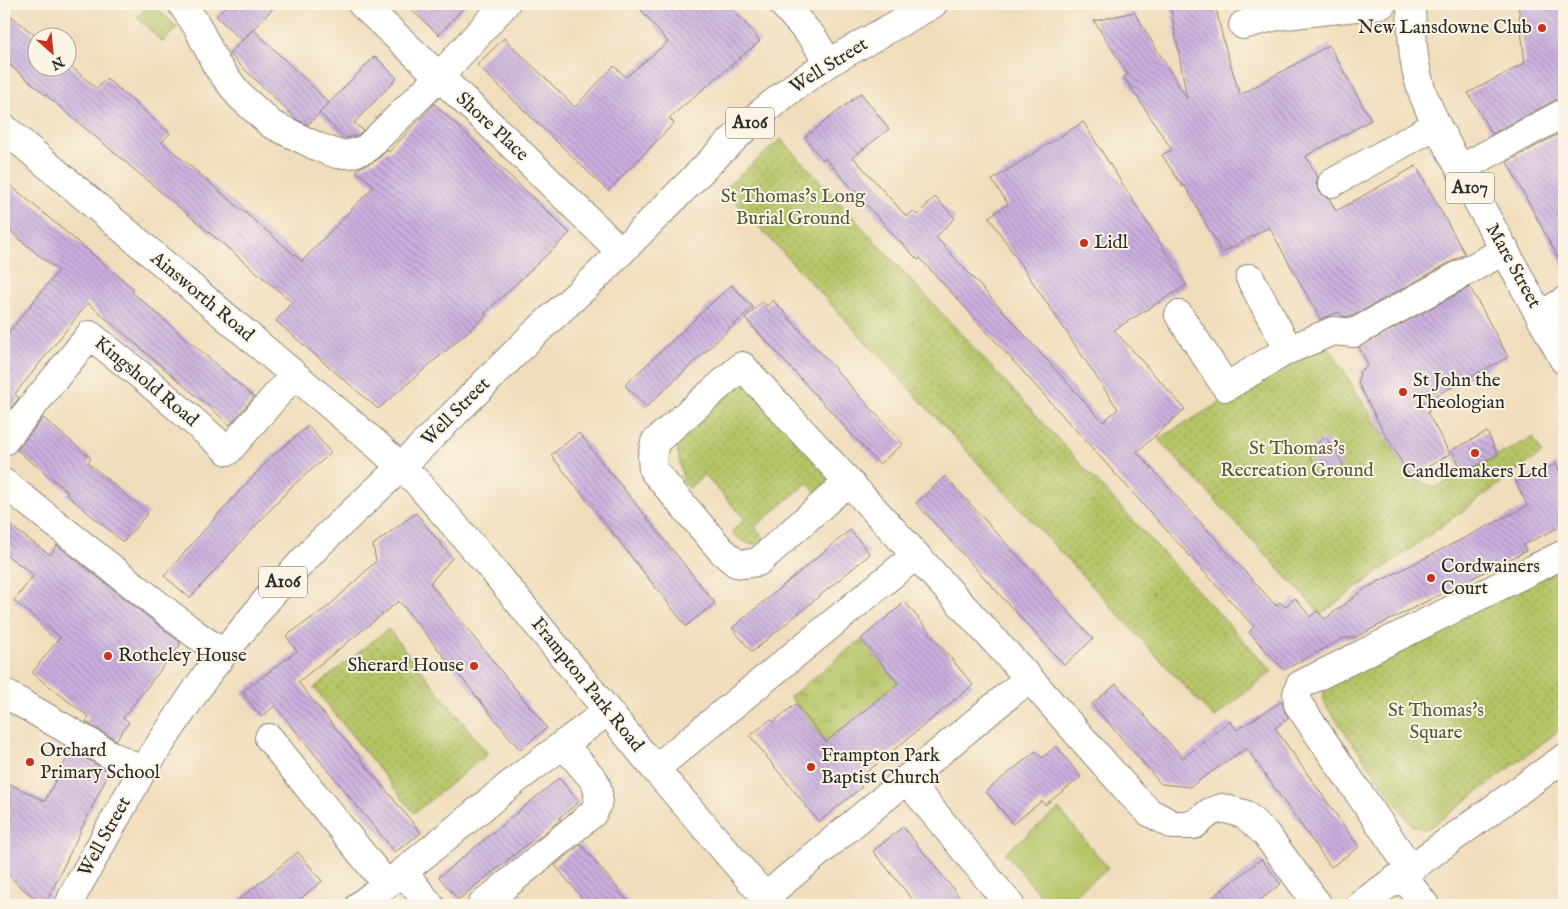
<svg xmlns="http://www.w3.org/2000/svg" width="1568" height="909" viewBox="0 0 1568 909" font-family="'IM FELL English',serif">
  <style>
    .grass { fill: url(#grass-tufts); stroke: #707848 }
    .park { fill: url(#park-dots); stroke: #707848 }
    .garden { fill: #b5c466; stroke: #707848 }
    .building { fill: url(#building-back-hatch) }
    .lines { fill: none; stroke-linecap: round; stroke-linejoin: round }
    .minor-casing { stroke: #8e8474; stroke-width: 30 }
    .major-casing { stroke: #8e8474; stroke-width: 30 }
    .minor { stroke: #fff; stroke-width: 28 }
    .major { stroke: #fff; stroke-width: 28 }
    .poi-dot { fill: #c8321e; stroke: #fcf5e5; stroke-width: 2 }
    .labels { text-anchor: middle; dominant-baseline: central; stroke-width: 4; stroke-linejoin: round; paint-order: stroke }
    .shield { fill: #fcf5e5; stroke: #6a6863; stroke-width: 1 }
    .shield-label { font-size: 18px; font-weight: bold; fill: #2b2b2b }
    .poi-label { font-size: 19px; fill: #2b2b2b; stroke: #fcf5e5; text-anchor: start }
    .street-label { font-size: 19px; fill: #2b2b2b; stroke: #fcf5e5 }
    .park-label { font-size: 19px; fill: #54593d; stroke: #fcf5e5 }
  </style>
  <defs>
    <pattern id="grass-tufts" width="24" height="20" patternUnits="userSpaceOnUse" patternTransform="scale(1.25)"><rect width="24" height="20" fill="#b5c466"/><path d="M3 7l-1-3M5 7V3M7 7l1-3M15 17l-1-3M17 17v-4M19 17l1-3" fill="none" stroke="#939f54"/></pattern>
    <pattern id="park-dots" width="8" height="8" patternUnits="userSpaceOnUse" patternTransform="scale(1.25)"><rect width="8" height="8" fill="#b5c466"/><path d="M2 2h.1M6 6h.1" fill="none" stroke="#939f54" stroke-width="1.8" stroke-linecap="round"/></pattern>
    <pattern id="building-back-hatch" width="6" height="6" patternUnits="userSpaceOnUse" patternTransform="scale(1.25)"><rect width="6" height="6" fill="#caafdf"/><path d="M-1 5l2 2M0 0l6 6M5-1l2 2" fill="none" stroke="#a48fb5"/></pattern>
  </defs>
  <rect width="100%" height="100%" fill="#fcf5e5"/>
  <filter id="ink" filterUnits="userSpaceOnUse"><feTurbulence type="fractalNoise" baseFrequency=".02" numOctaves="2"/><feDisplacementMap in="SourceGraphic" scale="10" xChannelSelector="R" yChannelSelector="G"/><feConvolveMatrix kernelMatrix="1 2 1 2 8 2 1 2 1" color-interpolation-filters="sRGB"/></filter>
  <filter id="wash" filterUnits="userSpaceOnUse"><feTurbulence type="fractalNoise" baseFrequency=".0096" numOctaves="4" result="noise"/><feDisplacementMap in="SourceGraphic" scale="20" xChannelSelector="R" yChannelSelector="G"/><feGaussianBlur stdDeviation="1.12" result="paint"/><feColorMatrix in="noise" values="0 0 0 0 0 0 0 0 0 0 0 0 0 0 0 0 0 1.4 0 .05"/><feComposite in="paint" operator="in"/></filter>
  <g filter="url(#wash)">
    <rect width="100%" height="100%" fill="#f0ddbc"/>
    <path class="grass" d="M861,639L898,683L826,742L790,697Z"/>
    <path class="park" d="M150,4H152L177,27L163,42L137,18Z
      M781,139L1272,671L1214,718L724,189Z
      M1325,341L1410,477L1435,488L1533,437L1542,453L1321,614L1158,439Z
      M741,379L828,468L830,485L820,498L807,483L755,527L767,542C749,546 744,544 731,532L745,519L704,475L689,488L683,481L676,441Z
      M1564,567V727L1434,825L1424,829L1412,826L1327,707C1322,699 1322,694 1328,686Z
      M388,629L488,754L414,813L314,688Z"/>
    <path class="garden" d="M1059,809L1108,868L1062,905H1048L1005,853Z"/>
    <g id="blocks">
      <path class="building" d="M228,4H277L242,41L216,16Z
        M405,4H467L439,35Z
        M636,4H729L760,41L669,118L674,123L608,191L477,65L504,38L575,107L614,66L626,77L668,42Z
        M1170,4H1215L1224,43L1240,95L1329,45L1371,120L1306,156L1318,178L1316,183L1319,191L1324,196L1329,198L1336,211L1416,166L1465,254L1351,317L1342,316L1339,312L1320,319L1269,227L1222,253L1185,186L1183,187L1162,155L1172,150L1124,77L1128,74L1094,21L1134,12L1187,99Z
        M1518,4H1564V97L1557,99L1492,134L1468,93L1525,63Z
        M4,10L38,38V68H68V64L97,89L106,78L170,133L162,142L302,261L374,186L356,171L359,168L377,160L387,150L389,152L434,104L570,233L484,314L486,316L378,409L276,321L292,302L4,60Z
        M253,29L329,103L308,125L297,120L229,54Z
        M375,56L397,78L354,123L363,130L358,135L346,138L319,113Z
        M861,93L889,129L853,157L907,217L913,211L917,215L935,197L955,218L936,237L1103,422L1118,409L989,217L1008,204L992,180L1083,122L1187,285L1114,330L1185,409L1137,452L1276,606L1280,602L1285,607L1295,598L1310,617L1317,611L1325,619L1366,588L1527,506L1516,482L1556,464L1564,481V525L1523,545L1526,551L1354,638H1344L1284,670L1249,632L1254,627L920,258L918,260L891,232L825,158L823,160L805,137Z
        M1564,131V269L1507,162Z
        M4,180L134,289L132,292L254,397L230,425L88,303L15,394L19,398L4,417V338L58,271L4,226Z
        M731,285L753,307L646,407L625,385Z
        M1470,287L1508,357L1424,402L1430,411L1427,412L1450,454L1410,477L1381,427L1358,383L1360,371L1368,365L1359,347Z
        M773,300L903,444L879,464L745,318L762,302L767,306Z
        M43,418L91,458L88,463L148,513L123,542L66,494L68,492L17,450Z
        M308,426L331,453L291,487L190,598L164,576L206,528L270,458Z
        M1487,432L1498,455L1463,473L1452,450Z
        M579,433L715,603L686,626L551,455Z
        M1326,437L1344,465L1323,478L1306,450Z
        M945,476L1093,639L1064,665L916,503Z
        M416,513L452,558L430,583L547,728L520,750L399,601L298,682L421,833L395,852L275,706L261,717L242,692L297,651L286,636L329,606L376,561L373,545Z
        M4,521L50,555L57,545L180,642V645L123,718L129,722L116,740L86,722L89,717L32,673L60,637L14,601L34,575L4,553Z
        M850,530L870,554L752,652L732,628Z
        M905,602L973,685L857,780L862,787L819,822L750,736L771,719L773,722L796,704L826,742L898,683L861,639Z
        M1116,684L1183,758L1230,721L1237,730L1282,701L1285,712L1289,718L1275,728L1359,847L1331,867L1246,748L1190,787L1161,784L1092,704Z
        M1056,746L1081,777L1045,805L1042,801L1013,824L986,791L1036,751L1042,758Z
        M71,750L109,772L45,905L19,886L4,870V781L45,801Z
        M559,778L579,802L559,818L561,819L535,841L534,839L458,900L439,877Z
        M903,827L966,905H917L873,851Z
        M581,844L631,905H588L555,865Z
        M298,852L322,881L293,905H232Z
        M1261,859L1281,884L1254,905H1203Z"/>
    </g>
  </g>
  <g filter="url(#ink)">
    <use href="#blocks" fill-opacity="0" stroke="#8e8474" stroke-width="1"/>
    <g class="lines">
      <defs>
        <path id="minor" d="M182,4L197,26L217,66L240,96L271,124L318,147L337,154H350L366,149L439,77L505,4
          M362,4L510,143L621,252
          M783,4L814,39L828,63
          M1243,25L1277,16L1382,4
          M4,128L377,445L417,482L493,570L655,769L772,905
          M1460,169L1564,113
          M1332,183L1436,125
          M1250,278L1289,350
          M1179,315L1226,387L1284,352L1333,331L1354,333L1505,250
          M1540,316L1564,301
          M4,441L90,335L145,379L228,451L294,375
          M848,482L758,562L745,564L736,563L731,559L721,550L653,470L652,457L655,442L742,366L1029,678L1131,794L1149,812L1173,825H1194L1210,812L1222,808L1244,814L1265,833L1318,905
          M4,483L195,634L223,653
          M4,693L111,755L142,771
          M269,738L386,884
          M655,769L916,555
          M906,779L1010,905
          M1410,868L1298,704L1297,694L1300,685L1564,554
          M403,872L430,905
          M1402,875L1425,905
          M765,897L1029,678
          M360,905L403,872L517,779L608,711
          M482,905L593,813C600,802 600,792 594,780L563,744
          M1360,905L1564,758"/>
        <path id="major" d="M1411,4C1412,31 1412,59 1420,85C1424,100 1432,114 1438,128L1564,360
          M69,905L75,891L142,771L207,674L270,596L321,542L401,467L533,335L595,278L722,150L761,113L795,86L828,63L933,4"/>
      </defs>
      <use href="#minor" class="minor-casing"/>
      <use href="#major" class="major-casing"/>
      <use href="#minor" class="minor"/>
      <use href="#major" class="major"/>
    </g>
  </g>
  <g class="poi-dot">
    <circle cx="1542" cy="28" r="5"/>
    <circle cx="1084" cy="243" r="5"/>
    <circle cx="1403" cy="392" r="5"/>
    <circle cx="1475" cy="453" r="5"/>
    <circle cx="1431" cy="578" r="5"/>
    <circle cx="108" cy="656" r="5"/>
    <circle cx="474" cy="666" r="5"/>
    <circle cx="30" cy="762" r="5"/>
    <circle cx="811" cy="767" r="5"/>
  </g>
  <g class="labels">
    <g class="shield">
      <rect x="726" y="107.5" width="48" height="31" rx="4"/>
      <rect x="1446" y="172.5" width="48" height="31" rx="4"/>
      <rect x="259" y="566.5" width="48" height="31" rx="4"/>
    </g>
    <g class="shield-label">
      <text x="750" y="123">A106</text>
      <text x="1470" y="188">A107</text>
      <text x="283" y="582">A106</text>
    </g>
    <g class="poi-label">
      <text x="1532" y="28" text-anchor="end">New Lansdowne Club</text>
      <text x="1094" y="243">Lidl</text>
      <text x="1413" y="381">St John the<tspan x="1413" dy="22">Theologian</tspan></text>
      <text x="1475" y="472" text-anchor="middle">Candlemakers Ltd</text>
      <text x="1441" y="567">Cordwainers<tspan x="1441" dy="22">Court</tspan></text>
      <text x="118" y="656">Rotheley House</text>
      <text x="464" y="666" text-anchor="end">Sherard House</text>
      <text x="40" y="751">Orchard<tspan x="40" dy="22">Primary School</tspan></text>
      <text x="821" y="756">Frampton Park<tspan x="821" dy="22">Baptist Church</tspan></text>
    </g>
    <g class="street-label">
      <text transform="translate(829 66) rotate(-32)">Well Street</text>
      <text transform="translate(492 127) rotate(43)">Shore Place</text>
      <text transform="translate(1513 266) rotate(61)">Mare Street</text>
      <text transform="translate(202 297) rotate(40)">Ainsworth Road</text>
      <text transform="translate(146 382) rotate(40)">Kingshold Road</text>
      <text transform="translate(456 412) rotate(-45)">Well Street</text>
      <text transform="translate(587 685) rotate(51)">Frampton Park Road</text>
      <text transform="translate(105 837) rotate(-61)">Well Street</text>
    </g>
    <g class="park-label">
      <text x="793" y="197">St Thomas's Long<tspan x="793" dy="22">Burial Ground</tspan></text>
      <text x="1297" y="449">St Thomas's<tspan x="1297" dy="22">Recreation Ground</tspan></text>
      <text x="1436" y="711">St Thomas's<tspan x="1436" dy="22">Square</tspan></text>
    </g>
  </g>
  <rect width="1568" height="909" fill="none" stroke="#fcf5e5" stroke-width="20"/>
  <g transform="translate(52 52) rotate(153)"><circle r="24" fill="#fcf5e5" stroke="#a8a49b"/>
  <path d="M0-4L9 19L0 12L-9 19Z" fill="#c8321e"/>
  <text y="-8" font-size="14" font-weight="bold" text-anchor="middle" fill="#2b2b2b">N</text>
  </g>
</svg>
